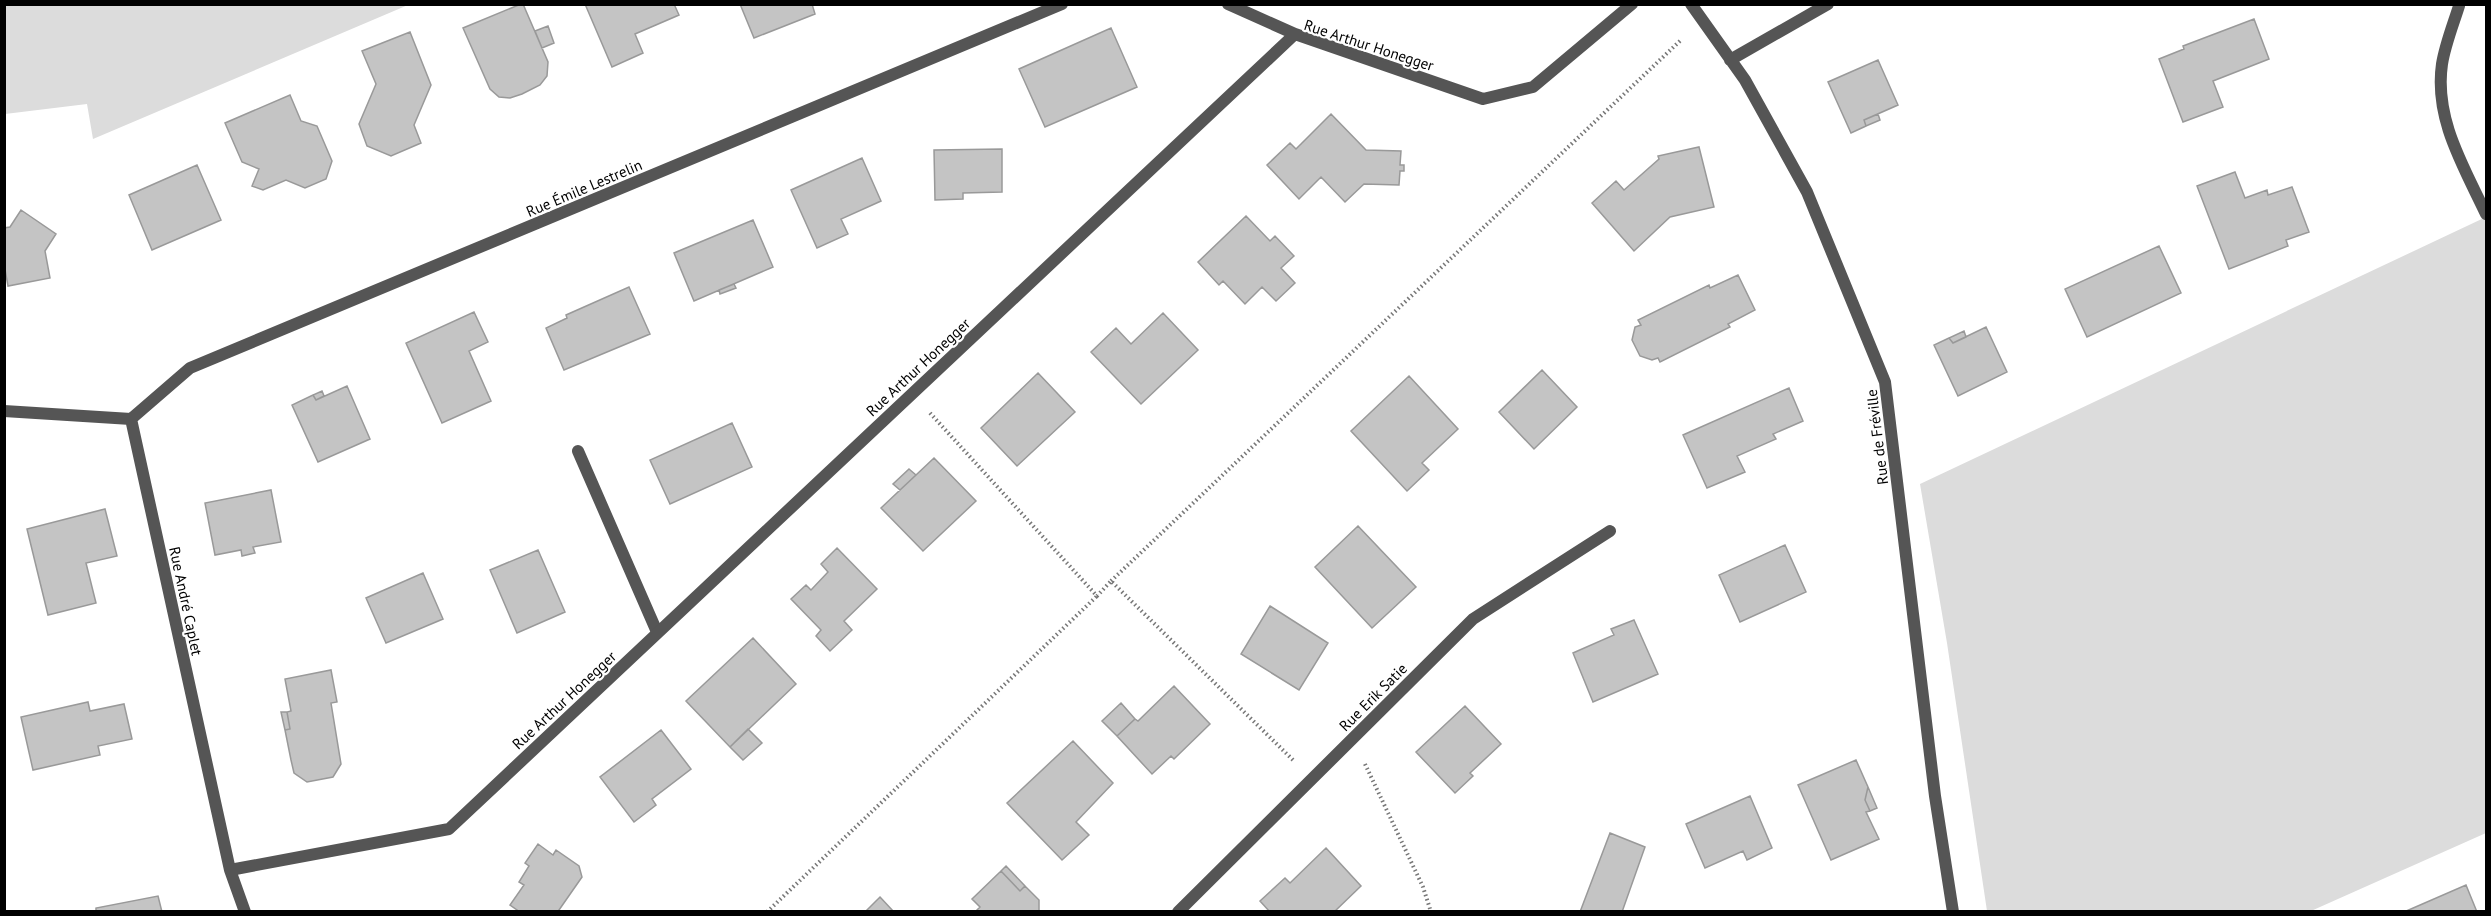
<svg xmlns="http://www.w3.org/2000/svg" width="2491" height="916" viewBox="0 0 2491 916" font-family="'PT Sans',sans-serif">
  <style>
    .green { fill: #dcdcdc }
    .building { fill: #c4c4c4; stroke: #999; stroke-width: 1.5 }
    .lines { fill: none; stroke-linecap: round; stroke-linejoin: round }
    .path { stroke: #777; stroke-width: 4; stroke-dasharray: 1.5 3; stroke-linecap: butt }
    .service { stroke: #555; stroke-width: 12 }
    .minor { stroke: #555; stroke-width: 12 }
    .labels { text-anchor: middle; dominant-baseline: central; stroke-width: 4.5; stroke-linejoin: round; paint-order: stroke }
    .street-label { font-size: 15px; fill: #000; stroke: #fff }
  </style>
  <rect width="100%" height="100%" fill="#fff"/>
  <path class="green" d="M4,5L5,4L408,5L93,139L87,104L5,114Z
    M2486,217V833L2311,911H1987L1947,643L1920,484Z"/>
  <path class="building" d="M521,4H523L548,62L547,76L540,85L522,94L510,98L499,97L490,89L463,28Z
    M585,4H674L679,15L635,34L643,53L612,67Z
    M740,4H812L815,14L754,38Z
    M2254,19L2269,59L2213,81L2223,107L2183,122L2159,59L2184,49L2183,46Z
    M548,26L554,43L542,48L535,31Z
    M1111,28L1137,87L1045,127L1019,69Z
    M410,32L431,85L414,125L421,143L391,156L367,146L359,124L376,84L362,51Z
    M1878,60L1898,105L1864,120L1866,126L1851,133L1828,82Z
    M290,95L301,121L317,126L332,161L326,179L305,188L286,180L263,190L252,186L259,169L242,162L225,123Z
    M1331,114L1366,150L1401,151L1400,165H1404V171H1400L1399,185L1364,184L1345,202L1321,177L1299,199L1267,165L1290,143L1296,149Z
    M1878,114L1880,120L1866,126L1864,120Z
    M1699,147L1714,207L1670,217L1634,251L1592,203L1616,181L1624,190L1659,159L1658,156Z
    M1002,149V192L963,193V199L935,200L934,150Z
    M862,158L881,201L841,219L848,234L817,248L791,190Z
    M197,165L221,220L152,250L129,195Z
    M2235,172L2245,198L2267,190L2268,195L2292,187L2309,232L2286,240L2288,246L2229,269L2197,186Z
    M21,210L56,234L45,251L50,278L8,286L4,264V228L10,227Z
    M1246,216L1270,241L1275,236L1294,256L1281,268L1295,283L1276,301L1262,287L1245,304L1223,281L1219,285L1198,262Z
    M753,220L773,267L694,301L674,253Z
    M2159,246L2181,293L2087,337L2065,289Z
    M1738,275L1755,310L1728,324L1730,327L1660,362L1658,358L1652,360L1640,356L1632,340L1635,327L1641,325L1638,320L1709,285L1710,288Z
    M734,284L736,288L720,294L719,290Z
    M629,287L650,334L564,370L546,328L567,318L566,315Z
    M474,312L488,342L469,351L491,401L442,423L406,343Z
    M1163,313L1198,350L1141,404L1091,352L1116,328L1131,344Z
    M1986,327L2007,372L1958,396L1934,345L1949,338L1953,343Z
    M1964,331L1966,337L1953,343L1949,338Z
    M1542,370L1577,407L1534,449L1499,412Z
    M1038,373L1075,412L1017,466L981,428Z
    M1409,376L1458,429L1422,463L1429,470L1407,491L1351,431Z
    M347,386L370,439L318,462L292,405L313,395L316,400Z
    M1789,388L1803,421L1773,434L1776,439L1737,456L1745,472L1707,488L1683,435Z
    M322,391L324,396L316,400L313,395Z
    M732,423L752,467L670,504L650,460Z
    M934,458L976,501L923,551L881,508Z
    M909,469L916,475L900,490L893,484Z
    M271,490L281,542L253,547L255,553L242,556L241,550L215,555L205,503Z
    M105,509L117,556L86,563L96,603L48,615L27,529Z
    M1358,526L1416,587L1372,628L1315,567Z
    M1785,545L1806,592L1740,622L1719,575Z
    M837,548L877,589L844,621L852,630L830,651L816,636L821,630L791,599L806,585L811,590L828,572L821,564Z
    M538,550L565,612L517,633L490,570Z
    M423,573L443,619L386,643L366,598Z
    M1270,606L1328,643L1299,690L1241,654Z
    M1634,620L1658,674L1593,702L1573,653L1614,635L1611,629Z
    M753,638L796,684L730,747L686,701Z
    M331,670L337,702L331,703L341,764L333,777L307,782L294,773L291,760L285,730L290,729L287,712L291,711L285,679Z
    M1174,686L1210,724L1174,759L1171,756L1152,774L1117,736L1135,719L1138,721Z
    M88,702L90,711L124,704L132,739L98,746L100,755L33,770L21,717Z
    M1121,703L1135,719L1117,736L1102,721Z
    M1465,706L1501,744L1470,773L1473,776L1455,793L1416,752Z
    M281,712H287L290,729L285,730Z
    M748,729L762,743L743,760L730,747Z
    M661,730L691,769L652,799L656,805L634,822L600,777Z
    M1073,741L1113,783L1076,822L1089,835L1062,860L1007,803Z
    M1856,760L1868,787L1865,800L1870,811L1866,812L1879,839L1831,860L1798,785Z
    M1868,787L1877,808L1870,811L1865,800Z
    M1750,796L1772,848L1747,860L1743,851L1705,868L1686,824Z
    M1610,833L1645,847L1622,912H1580Z
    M538,844L553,855L556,850L579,866L582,877L559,910L561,912H520L510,905L524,885L519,882L529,866L525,863Z
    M1326,848L1361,886L1334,912H1270L1260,901L1285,878L1290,883Z
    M1006,866L1025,886L1020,891L1001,871Z
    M1001,871L1020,891L1025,886L1039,900V912H975L980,907L972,899Z
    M2466,885L2477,912H2404Z
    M158,896L162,912H96V908Z
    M880,897L894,912H865Z"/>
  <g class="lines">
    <path class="path" d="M930,413L1097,596L1111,581L1293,760
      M1111,581L1682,39
      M1365,764L1423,887L1431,912
      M767,912L1097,596"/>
    <path class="service" d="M578,451L657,632"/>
    <path class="minor" d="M1228,4L1295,34
      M1691,4L1745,80L1807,192L1885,382L1935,796L1953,912
      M2459,6C2453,25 2445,45 2442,64C2434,119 2464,167 2486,214
      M1730,60L1828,4
      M4,411L131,419L230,870L245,912
      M131,419L190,368L1062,4
      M230,870L449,829L1295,34L1483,99L1533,87L1632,4
      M1178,912L1473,619L1610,531"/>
  </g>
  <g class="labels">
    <g class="street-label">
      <text transform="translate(1369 45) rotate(18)">Rue Arthur Honegger</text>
      <text transform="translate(584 188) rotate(-23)">Rue Émile Lestrelin</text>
      <text transform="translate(918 367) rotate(-43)">Rue Arthur Honegger</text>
      <text transform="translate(1877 437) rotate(-97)">Rue de Fréville</text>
      <text transform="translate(186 601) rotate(78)">Rue André Caplet</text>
      <text transform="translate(1373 697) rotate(-45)">Rue Erik Satie</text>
      <text transform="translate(564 700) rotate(-43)">Rue Arthur Honegger</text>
    </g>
  </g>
  <rect width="2491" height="916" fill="none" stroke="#000000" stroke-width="12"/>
</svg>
